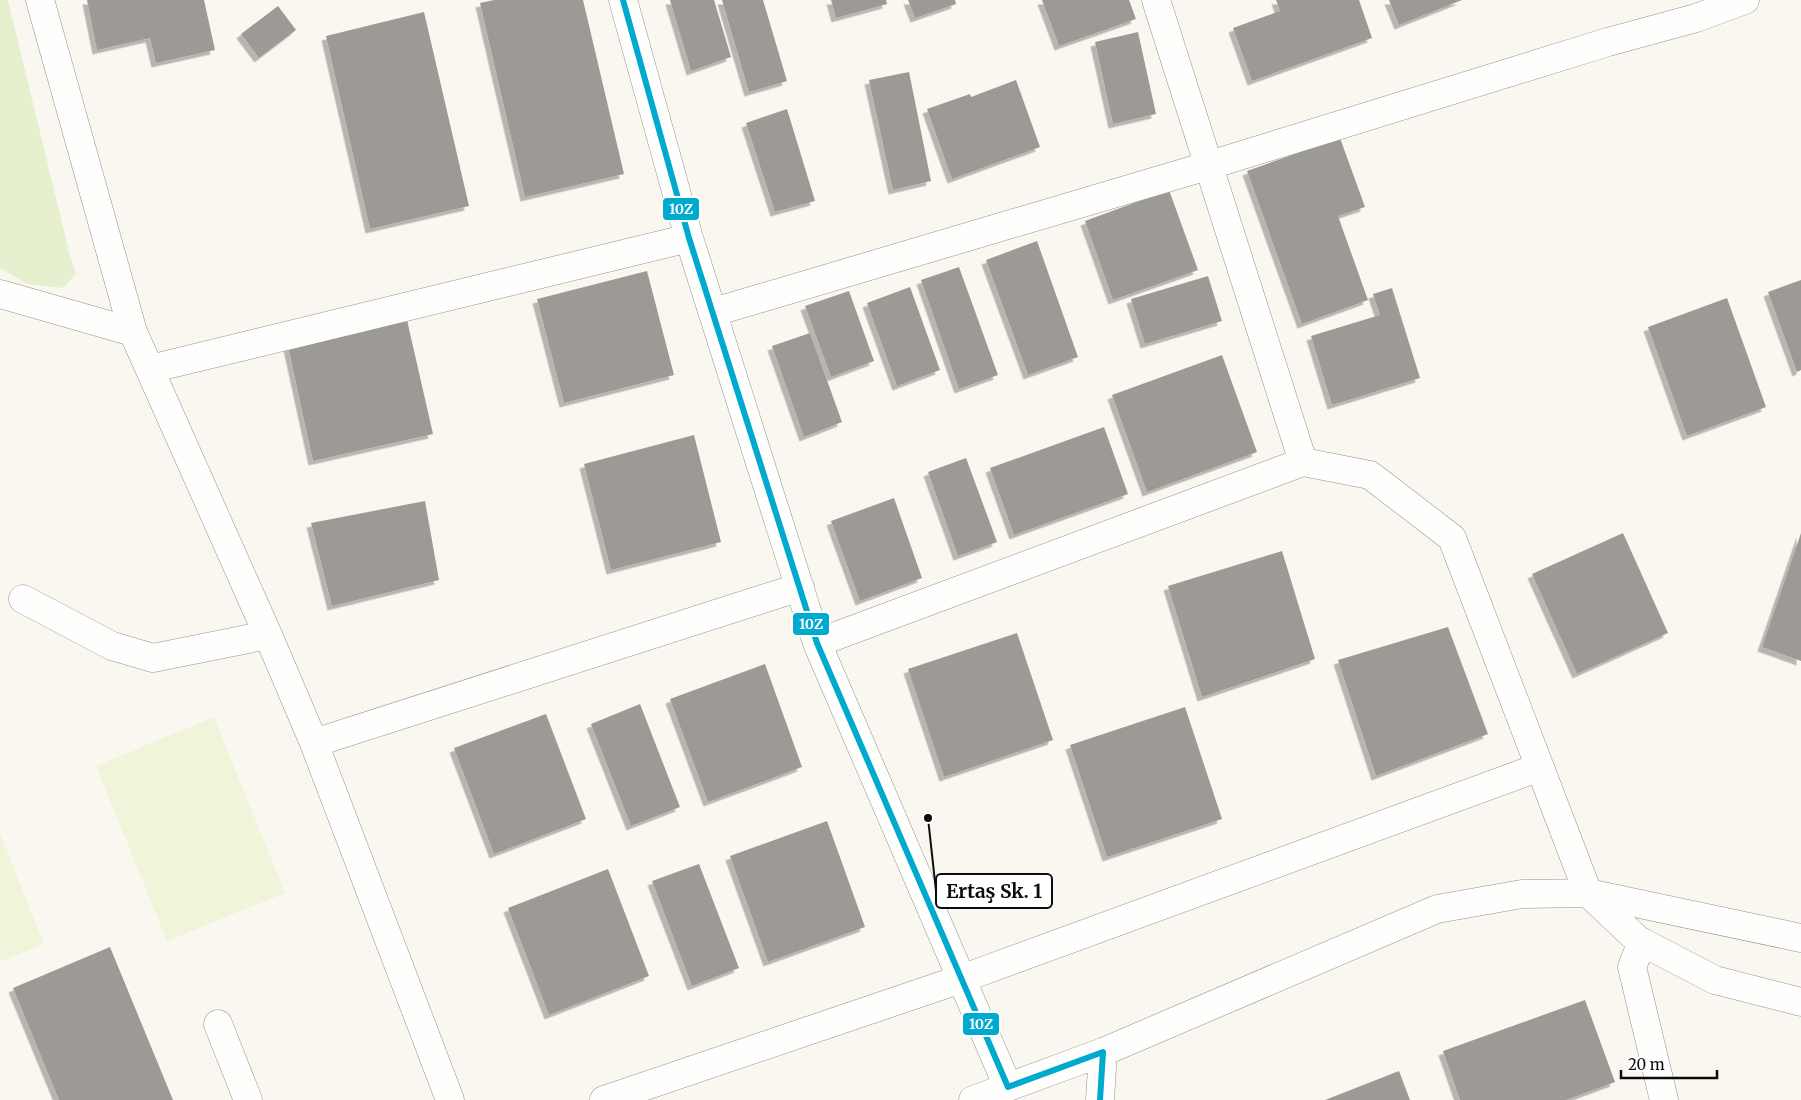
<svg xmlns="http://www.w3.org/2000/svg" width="1801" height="1100" viewBox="0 0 1801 1100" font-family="Merriweather,serif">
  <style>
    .green { fill: #e7f0ce }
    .pitch { fill: #f0f4d8 }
    .building { fill: #9d9a96; filter: url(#shadow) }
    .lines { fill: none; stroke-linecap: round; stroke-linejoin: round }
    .minor-casing { stroke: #93928f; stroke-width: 29 }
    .minor { stroke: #fefefd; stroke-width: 28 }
    .bus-1-casing { stroke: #fff; stroke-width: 10 }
    .bus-1 { stroke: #00a9ce; stroke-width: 6 }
    .leader { fill: none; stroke: #0c0c0c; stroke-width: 2 }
    .callout-dot { fill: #0c0c0c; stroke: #fff; stroke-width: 2 }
    .callout { fill: #fff; stroke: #0c0c0c; stroke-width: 2 }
    .callout-label { font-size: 19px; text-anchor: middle; font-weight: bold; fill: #0c0c0c }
    .line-badge { stroke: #fff; stroke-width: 2 }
    .badge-label { font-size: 14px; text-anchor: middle; font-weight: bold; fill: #fff }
  </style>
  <defs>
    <filter id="shadow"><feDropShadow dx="-4.5" dy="4.5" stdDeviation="0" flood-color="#0004"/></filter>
  </defs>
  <rect width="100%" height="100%" fill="#faf7f0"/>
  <path class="green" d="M0,0H8L69,252L76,274L63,288L27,284L0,268Z"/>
  <path class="pitch" d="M214,717L285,893L167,941L96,766Z
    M0,833L44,944L0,962Z"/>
  <path class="building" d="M87,0H204L215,50L156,63L150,38L97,50Z
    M494,0H583L624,174L525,197L480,3Z
    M670,0H714L731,57L691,71Z
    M722,0H763L787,81L749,92Z
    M831,0H886L887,4L836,18Z
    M908,0H955L956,4L915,18Z
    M1042,0H1129L1136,19L1059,46Z
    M1276,0H1359L1372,38L1252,81L1233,28L1280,11Z
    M1389,0H1462L1399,25Z
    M278,6L296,30L259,58L241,34Z
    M424,12L469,206L370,229L326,36Z
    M1138,32L1156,114L1113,124L1095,42Z
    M909,72L931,181L893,190L869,80Z
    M1016,80L1040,147L952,179L927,109L970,94L971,97Z
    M787,109L815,201L775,212L746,123Z
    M1340,138L1365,207L1338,216L1368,300L1302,324L1247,171Z
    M1169,190L1198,270L1113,300L1085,221Z
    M1037,241L1078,357L1028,375L986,260Z
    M959,267L998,375L959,389L921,280Z
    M647,271L674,375L564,403L537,299Z
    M1208,276L1222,321L1145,344L1131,299Z
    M1801,280V370L1797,372L1768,292Z
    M910,287L940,370L897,386L867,303Z
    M1392,288L1420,378L1332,405L1311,336L1380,315L1373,294Z
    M849,291L874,361L831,377L805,306Z
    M1727,298L1766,407L1687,436L1648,327Z
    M407,320L433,434L313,461L288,346Z
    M810,333L842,422L804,437L772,346Z
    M1222,355L1257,452L1147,492L1112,395Z
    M1104,427L1128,494L1014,535L990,468Z
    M694,435L721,542L611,570L584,464Z
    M966,458L997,542L958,556L928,472Z
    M894,498L922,578L860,601L831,521Z
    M425,501L439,580L332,606L311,523Z
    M1623,533L1668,633L1577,674L1532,574Z
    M1801,533V661L1762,647Z
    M1282,551L1315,659L1202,697L1168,586Z
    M1448,627L1488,734L1376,776L1338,660Z
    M1017,633L1053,740L944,777L908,669Z
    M765,664L802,767L708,802L670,699Z
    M640,704L680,807L631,826L591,724Z
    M1185,707L1222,819L1107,857L1070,745Z
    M546,714L586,819L494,854L454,748Z
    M827,821L865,927L768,962L730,856Z
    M699,864L739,968L692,986L652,881Z
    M608,869L649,976L549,1015L508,908Z
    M110,947L173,1100H59L13,988Z
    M1585,1000L1615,1082L1566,1100H1460L1443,1051Z
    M1399,1071L1410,1100H1325Z"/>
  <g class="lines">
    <defs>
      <path id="minor" d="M40,0L133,332L268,635L314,743L450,1100
        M623,0L689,238L817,643L1008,1087
        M0,294L133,332
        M714,312L1207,166L1608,42L1696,18L1745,0
        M150,369L689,238
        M1303,462L1370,475L1452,538L1588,893L1638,940L1715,980L1801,1002
        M23,599L112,646L153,658L268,635
        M817,643L1303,462L1156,0
        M314,743L800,587
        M1642,942L1632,967L1664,1100
        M218,1024L248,1100
        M604,1100L961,979L1540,767
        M973,1100L1103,1052L1437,909L1522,894L1588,893L1801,938
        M1100,1100L1103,1052"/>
    </defs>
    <use href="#minor" class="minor-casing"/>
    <use href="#minor" class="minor"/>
    <defs>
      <path id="bus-1" d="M623,0L689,238L817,643L1008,1087L1103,1052L1100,1100"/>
    </defs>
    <use href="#bus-1" class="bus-1-casing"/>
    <use href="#bus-1" class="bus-1"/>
  </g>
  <path class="leader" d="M928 818L936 891"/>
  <circle class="callout-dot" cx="928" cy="818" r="5"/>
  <rect class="callout" x="936" y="874" width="116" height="34" rx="5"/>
  <g class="callout-label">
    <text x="994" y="898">Ertaş Sk. 1</text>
  </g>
  <g class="line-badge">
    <rect x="662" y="197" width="38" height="24" rx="5" fill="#00a9ce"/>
    <rect x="792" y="612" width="38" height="24" rx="5" fill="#00a9ce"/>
    <rect x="962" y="1012" width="38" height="24" rx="5" fill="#00a9ce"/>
  </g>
  <g class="badge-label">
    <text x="681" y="214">10Z</text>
    <text x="811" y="629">10Z</text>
    <text x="981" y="1029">10Z</text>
  </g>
  <path d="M1621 1070v8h96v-8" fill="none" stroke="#0c0c0c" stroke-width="2.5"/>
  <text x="1628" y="1070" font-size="15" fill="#0c0c0c" stroke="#ffffff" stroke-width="4" paint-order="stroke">20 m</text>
</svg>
